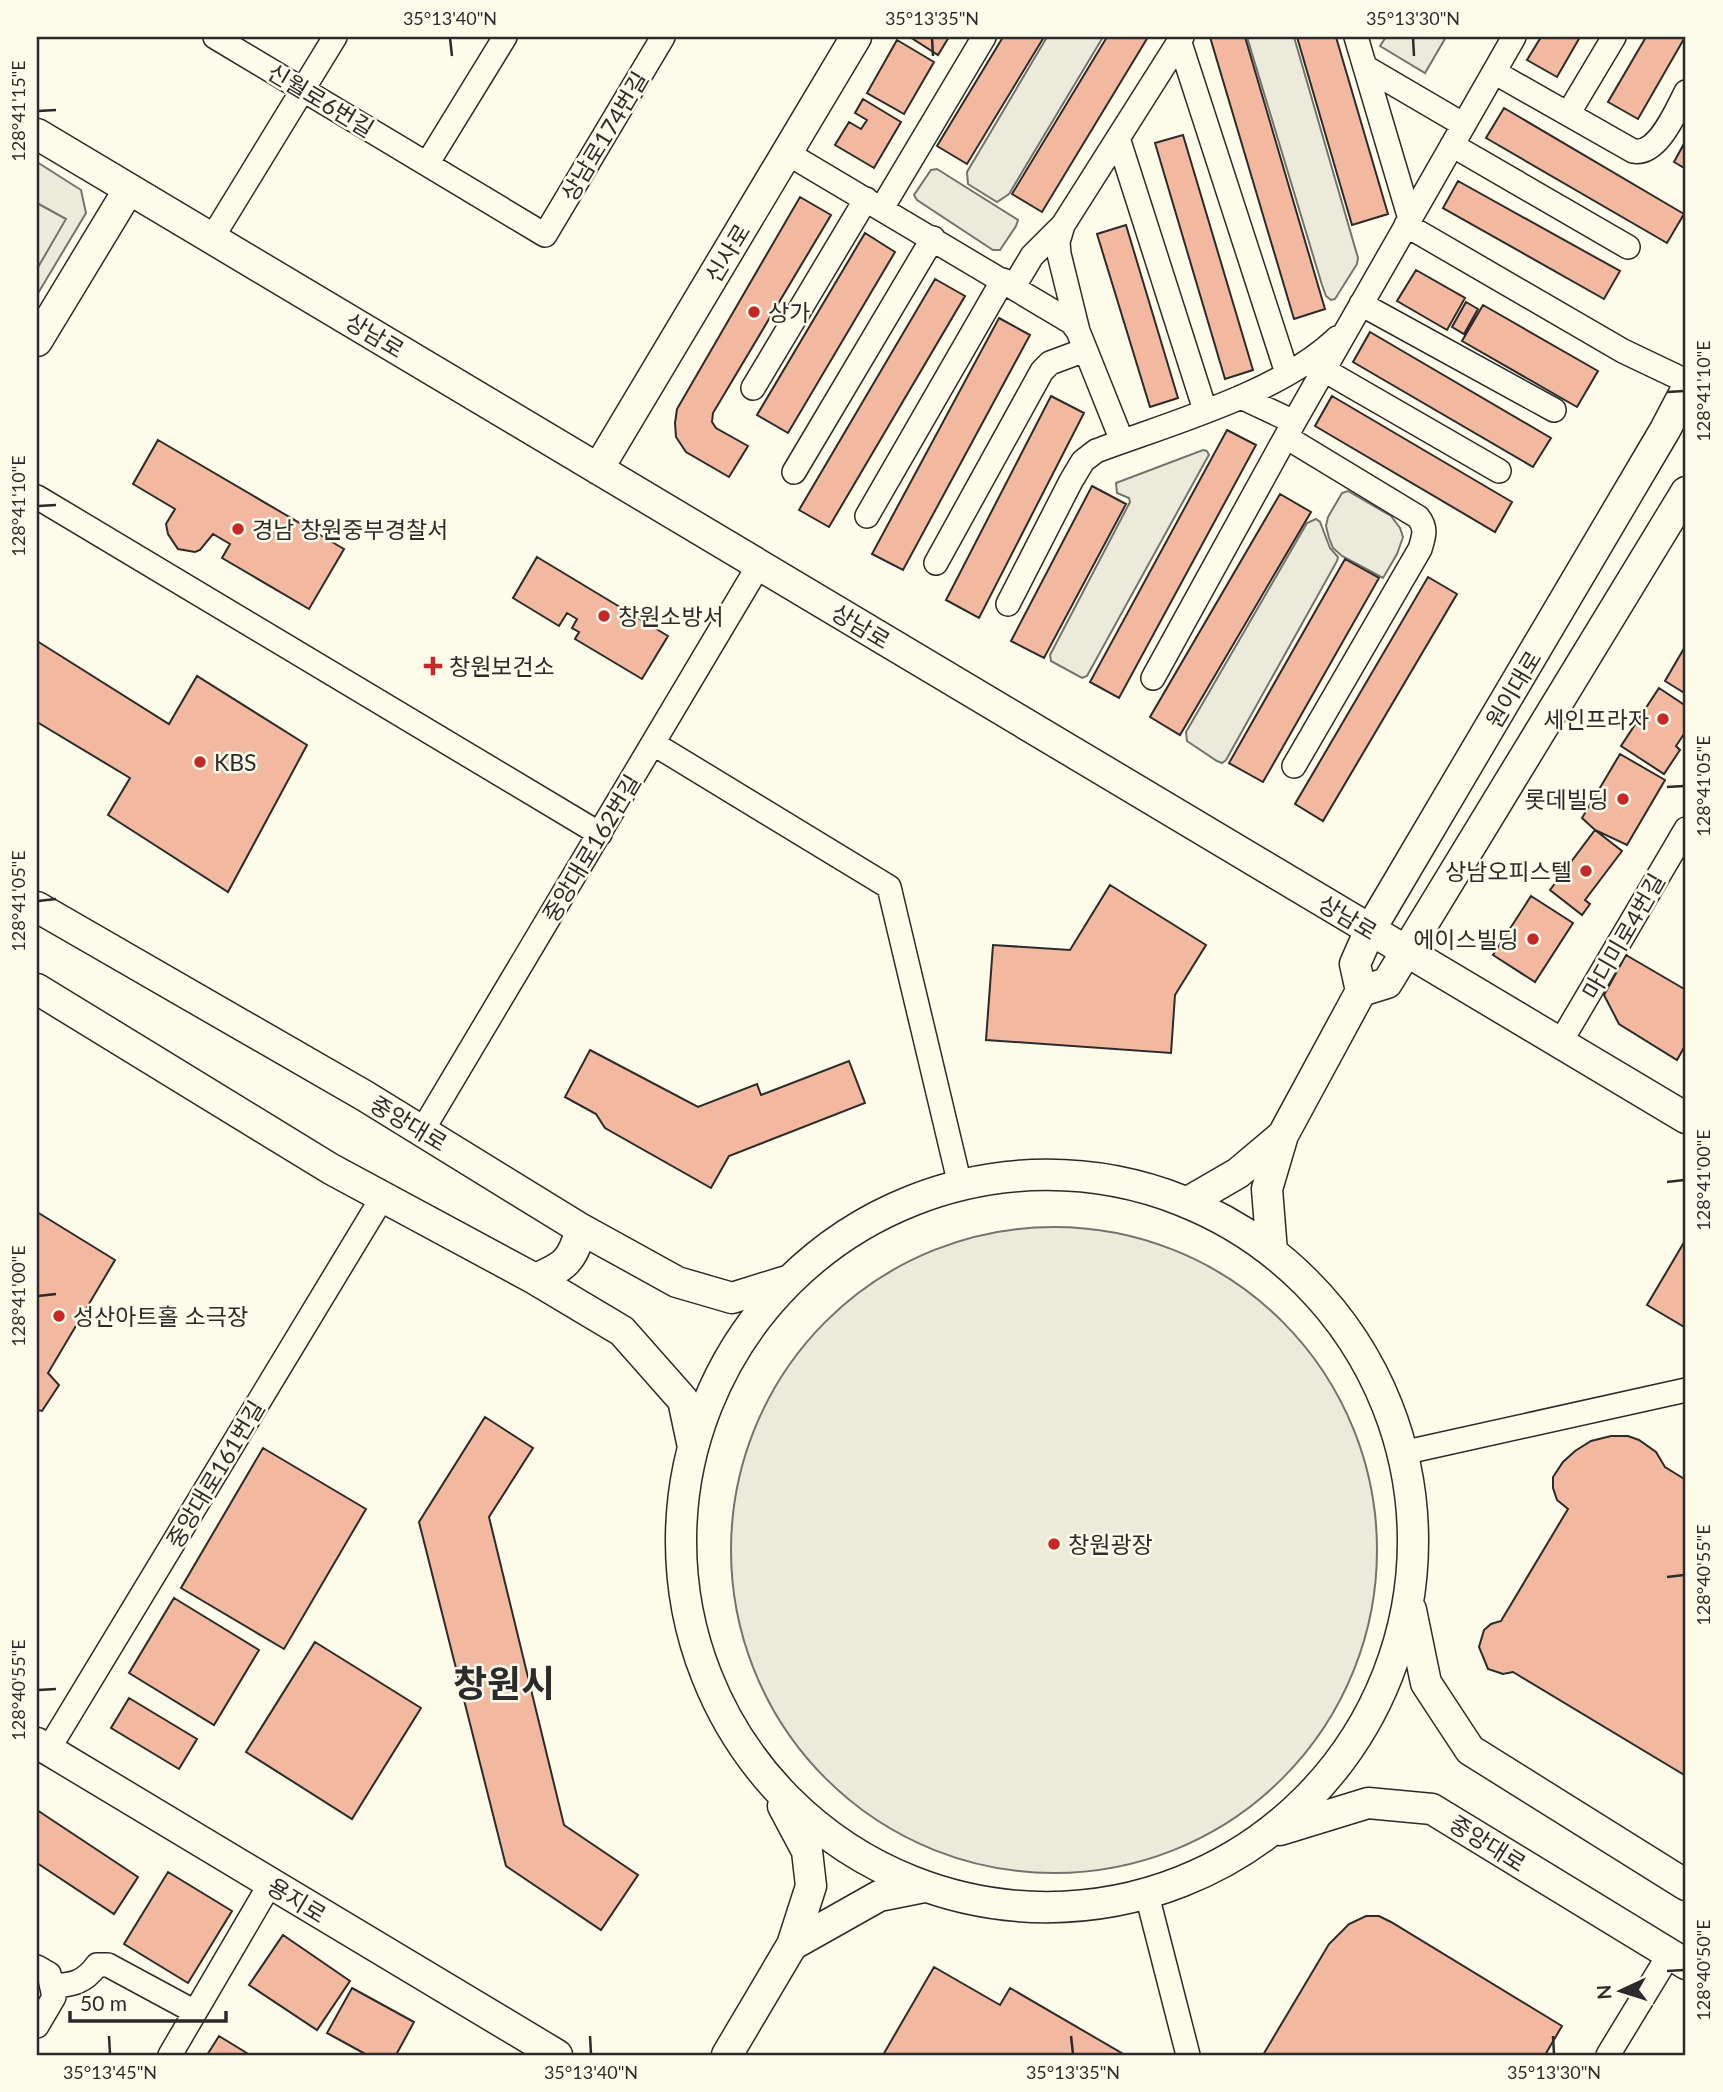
<svg xmlns="http://www.w3.org/2000/svg" width="1723" height="2092" viewBox="0 0 1723 2092" font-family="Lato,'Noto Sans KR',sans-serif">
  <style>
    .green { fill: #ecebdb; stroke: #74746e; stroke-width: 2 }
    .parking { fill: #eceadb; stroke: #74746e; stroke-width: 2 }
    .building { fill: #f2b8a0; stroke: #2b2b2b; stroke-width: 2 }
    .lines { fill: none; stroke-linecap: round; stroke-linejoin: round }
    .minor-casing { stroke: #2b2b2b; stroke-width: 26 }
    .major-casing { stroke: #2b2b2b; stroke-width: 33 }
    .minor { stroke: #fdfbea; stroke-width: 23 }
    .major { stroke: #fdfbea; stroke-width: 30 }
    .ticks { fill: none; stroke: #2b2b2b; stroke-width: 2.5 }
    .poi-dot { fill: #c62828; stroke: #fdfbea; stroke-width: 2.5 }
    .labels { text-anchor: middle; dominant-baseline: central; stroke-width: 5; stroke-linejoin: round; paint-order: stroke }
    .street-label { font-size: 23px; fill: #2b2b2b; stroke: #fdfbea }
    .poi-label { font-size: 23px; fill: #2b2b2b; stroke: #fdfbea; text-anchor: start }
    .town-label { font-size: 37px; font-weight: bold; fill: #2b2b2b; stroke: #fdfbea }
    .neatline { fill: none; stroke: #2b2b2b; stroke-width: 2.5 }
    .ticks-label { font-size: 18px; text-anchor: middle; fill: #2b2b2b }
  </style>
  <rect width="100%" height="100%" fill="#fdfbea"/>
  <path class="green" d="M1047,37H1103L1009,194L997,202L968,184L967,172Z
    M1247,37H1294L1358,258L1357,264L1335,299L1331,300L1326,296L1322,285Z
    M1386,37H1446L1425,73L1380,46Z
    M37,162L81,190L86,213L37,295Z
    M937,169L1018,220L1016,226L1000,250H993L917,200L914,195L931,170Z
    M1203,450L1207,451L1209,455L1206,460L1087,676L1082,678L1051,661L1050,655L1130,502L1129,498L1117,493L1116,483Z
    M1316,519L1320,522L1330,548L1338,557L1337,561L1226,760L1222,763L1217,761L1187,741L1186,732L1307,523Z"/>
  <path class="parking" d="M37,203L66,219L37,269Z
    M1348,491L1391,516L1400,528L1403,537L1397,554L1383,578L1342,556L1333,548L1329,538L1326,526L1328,517L1342,493Z
    M731 1550a323 323 0 1 1 646 0a323 323 0 1 1-646 0Z"/>
  <path class="building" d="M910,37H949L938,55Z
    M1003,37H1044L967,164L937,146Z
    M1107,37H1148L1042,212L1012,194Z
    M1210,37H1245L1325,309L1294,319Z
    M1297,37H1336L1388,214L1352,225Z
    M1541,37H1580L1557,77L1527,60Z
    M1646,37H1685L1638,119L1608,102Z
    M897,40L934,62L904,114L867,93Z
    M863,99L901,122L874,168L835,145L849,122L861,129L867,120L855,113Z
    M1504,108L1684,214L1667,243L1486,138Z
    M1183,135L1253,370L1225,379L1155,143Z
    M1686,140V169L1674,162Z
    M1458,181L1620,271L1604,299L1443,208Z
    M800,197L831,215L713,413L712,422L716,428L748,446L729,477L686,452L676,437L675,423L677,409Z
    M1126,225L1178,398L1150,407L1097,234Z
    M865,233L895,252L788,433L757,415Z
    M1416,270L1465,298L1447,330L1397,301Z
    M935,279L965,296L829,527L799,510Z
    M1466,302L1478,309L1464,334L1452,327Z
    M1483,305L1598,371L1577,407L1462,341Z
    M999,318L1030,335L903,570L872,554Z
    M1370,332L1551,438L1533,467L1353,362Z
    M1051,396L1084,413L979,618L946,600Z
    M1332,396L1512,502L1495,532L1315,426Z
    M1227,430L1256,445L1119,698L1090,682Z
    M158,440L344,549L309,609L222,558L230,544L213,534L200,550L195,552L178,549L168,534L166,524L175,509L133,484Z
    M1092,486L1126,504L1044,658L1011,641Z
    M1280,494L1311,512L1180,735L1150,717Z
    M537,557L668,636L642,679L575,639L579,632L572,628L577,619L567,613L559,626L513,598Z
    M1345,559L1379,578L1263,782L1229,763Z
    M1428,577L1457,594L1323,821L1295,804Z
    M37,641L169,724L197,676L307,745L228,892L108,815L130,778L37,722Z
    M1686,645V694L1665,681Z
    M1659,688L1686,706V731L1676,746L1680,750L1664,774L1621,746Z
    M1620,754L1665,780L1627,845L1595,830L1582,818Z
    M1595,830L1622,851L1585,900L1590,904L1582,915L1550,890Z
    M1110,885L1206,945L1175,995L1171,1053L986,1040L993,945L1070,950Z
    M1531,896L1573,923L1535,982L1493,955Z
    M1626,955L1686,990V1044L1677,1060L1619,1024L1604,995Z
    M590,1050L698,1107L757,1084L761,1095L849,1061L865,1103L729,1156L711,1188L605,1128L596,1114L565,1097Z
    M37,1212L115,1260L48,1373L59,1385L42,1411L37,1410Z
    M1686,1239V1328L1647,1305Z
    M485,1417L533,1448L489,1517L564,1825L638,1875L601,1930L506,1866L419,1522Z
    M1611,1436H1628L1639,1440L1656,1452L1665,1467L1686,1480V1776L1513,1672L1503,1674L1488,1669L1479,1647L1484,1630L1491,1624L1501,1621L1568,1509L1557,1500L1553,1488V1477L1563,1462L1575,1451L1591,1441Z
    M263,1448L366,1509L284,1649L181,1588Z
    M174,1598L259,1650L214,1725L129,1673Z
    M315,1642L421,1708L352,1819L246,1752Z
    M129,1698L197,1739L179,1769L111,1728Z
    M37,1810L138,1877L114,1914L37,1863Z
    M168,1872L232,1911L188,1983L124,1944Z
    M1366,1916H1379L1391,1922L1562,2026L1545,2055H1263L1329,1944L1349,1924Z
    M283,1935L350,1981L317,2030L249,1985Z
    M934,1967L1000,2005L1010,1988L1125,2055H883Z
    M352,1988L414,2022L396,2055H367L327,2033Z
    M219,2036L250,2055H207Z"/>
  <g class="lines">
    <defs>
      <path id="minor" d="M215,37L545,235L663,37
        M1356,37L1410,219
        M1179,40L1287,373
        M1365,67L1464,125
        M1494,72L1633,151C1658,156 1676,111 1686,92
        M1568,114L1614,37
        M1118,138L1205,410
        M1452,145L1628,247
        M787,153L1071,322L1078,331L1122,441
        M427,164L505,37
        M882,208L984,37
        M1406,225L1623,351L1686,381
        M212,238L335,37
        M1014,286L1032,256L1063,225
        M1361,304L1554,410
        M1078,331L1059,254L1058,242L1063,225L1182,37
        M1324,370L1499,471
        M753,388L866,199
        M1241,397L1294,422
        M1286,437L1418,517C1427,528 1424,536 1420,549L1294,766
        M794,472L933,238
        M37,497L600,834
        M867,516L1003,280
        M936,563L1042,371L1050,363L1085,350
        M1008,604L1071,481L1083,461L1096,451C1171,423 1280,393 1337,338
        M1153,678L1294,422L1514,37
        M654,744L889,887L960,1185
        M1560,1043L1686,829
        M422,1131L759,565
        M1402,1453L1686,1390
        M48,1750L382,1198
        M1147,1895L1188,2055
        M37,1967L49,1974L54,1997L37,2026
        M52,1986C72,1985 84,1983 97,1965H108L195,2012
        M170,2055L270,1884
        M1608,2055L1670,1953"/>
      <path id="major" d="M37,134L1686,1118
        M37,341L129,189
        M598,469L856,37
        M37,907L365,1096L581,1229L677,1282L732,1298L790,1280
        M37,989L331,1169L535,1279L622,1331L683,1400L693,1447
        M1361,991L1387,983L1686,492
        M681 1541a366 366 0 1 1 732 0a366 366 0 1 1-732 0Z
        M1188,1202L1238,1173L1283,1135
        M1272,1252L1267,1189L1283,1135L1361,991L1355,964L1370,930L1665,430L1686,390
        M535,1279C566,1266 572,1261 581,1229
        M1411,1610L1426,1683L1470,1750L1686,1885
        M37,1743L557,2055
        M1280,1830L1368,1803L1432,1809L1686,1964
        M792,1945L879,1896L924,1887
        M727,2055L792,1945L811,1886L807,1851L783,1806"/>
    </defs>
    <use href="#minor" class="minor-casing"/>
    <use href="#major" class="major-casing"/>
    <use href="#minor" class="minor"/>
    <use href="#major" class="major"/>
  </g>
  <path class="ticks" d="M450,38L452,56M932,38L933,56M1413,38L1414,56M38,111L56,110M1667,392L1684,391M38,506L56,505M1667,787L1684,786M38,901L56,899M1667,1182L1684,1180M38,1296L56,1294M1667,1577L1684,1575M38,1690L56,1689M1667,1971L1684,1970M109,2036L110,2054M590,2036L591,2054M1071,2036L1073,2054M1553,2036L1554,2054"/>
  <g class="poi-dot">
    <circle cx="754" cy="312" r="7"/>
    <circle cx="238" cy="529" r="7"/>
    <circle cx="604" cy="616" r="7"/>
    <path d="M429.5 655.5h7v7h7v7h-7v7h-7v-7h-7v-7h7z"/>
    <circle cx="1663" cy="719" r="7"/>
    <circle cx="200" cy="762" r="7"/>
    <circle cx="1623" cy="799" r="7"/>
    <circle cx="1586" cy="871" r="7"/>
    <circle cx="1533" cy="939" r="7"/>
    <circle cx="59" cy="1316" r="7"/>
    <circle cx="1054" cy="1544" r="7"/>
  </g>
  <g class="labels">
    <g class="street-label">
      <text transform="translate(321 100) rotate(31)">신월로6번길</text>
      <text transform="translate(604 136) rotate(-59)">상남로174번길</text>
      <text transform="translate(727 253) rotate(-59)">신사로</text>
      <text transform="translate(375 335) rotate(31)">상남로</text>
      <text transform="translate(861 626) rotate(31)">상남로</text>
      <text transform="translate(1513 689) rotate(-59)">원이대로</text>
      <text transform="translate(591 848) rotate(-59)">중앙대로162번길</text>
      <text transform="translate(1348 917) rotate(31)">상남로</text>
      <text transform="translate(1623 936) rotate(-60)">마디미로4번길</text>
      <text transform="translate(409 1123) rotate(31)">중앙대로</text>
      <text transform="translate(215 1474) rotate(-59)">중앙대로161번길</text>
      <text transform="translate(1488 1843) rotate(32)">중앙대로</text>
      <text transform="translate(297 1900) rotate(31)">용지로</text>
    </g>
    <g class="poi-label">
      <text x="768" y="312">상가</text>
      <text x="252" y="529">경남 창원중부경찰서</text>
      <text x="618" y="616">창원소방서</text>
      <text x="449" y="666">창원보건소</text>
      <text x="1649" y="719" text-anchor="end">세인프라자</text>
      <text x="214" y="762">KBS</text>
      <text x="1609" y="799" text-anchor="end">롯데빌딩</text>
      <text x="1572" y="871" text-anchor="end">상남오피스텔</text>
      <text x="1519" y="939" text-anchor="end">에이스빌딩</text>
      <text x="73" y="1316">성산아트홀 소극장</text>
      <text x="1068" y="1544">창원광장</text>
    </g>
    <g class="town-label">
      <text x="504" y="1682">창원시</text>
    </g>
  </g>
  <rect width="1723" height="2092" fill="none" stroke="#fdfbea" stroke-width="77"/>
  <g transform="translate(1621 1991) rotate(266)" stroke="#fdfbea" stroke-width="5" paint-order="stroke">
  <path d="M0-5L12 26L0 18L-12 26Z" fill="#2b2b2b"/>
  <text y="-10" font-size="19" font-weight="bold" text-anchor="middle" fill="#2b2b2b">N</text>
  </g>
  <path d="M70 2011v10h156v-10" fill="none" stroke="#2b2b2b" stroke-width="3.5"/>
  <text x="80" y="2011" font-size="21" fill="#2b2b2b" stroke="#fdfbea" stroke-width="5" paint-order="stroke">50 m</text>
  <rect x="38" y="38" width="1646" height="2016" class="neatline"/>
  <g class="ticks-label">
    <text x="450" y="25">35°13'40"N</text>
    <text x="932" y="25">35°13'35"N</text>
    <text x="1413" y="25">35°13'30"N</text>
    <text transform="translate(19 111) rotate(-90)" y="6">128°41'15"E</text>
    <text transform="translate(1704 391) rotate(-90)" y="6">128°41'10"E</text>
    <text transform="translate(19 506) rotate(-90)" y="6">128°41'10"E</text>
    <text transform="translate(1704 786) rotate(-90)" y="6">128°41'05"E</text>
    <text transform="translate(19 901) rotate(-90)" y="6">128°41'05"E</text>
    <text transform="translate(1704 1180) rotate(-90)" y="6">128°41'00"E</text>
    <text transform="translate(19 1296) rotate(-90)" y="6">128°41'00"E</text>
    <text transform="translate(1704 1575) rotate(-90)" y="6">128°40'55"E</text>
    <text transform="translate(19 1690) rotate(-90)" y="6">128°40'55"E</text>
    <text transform="translate(1704 1970) rotate(-90)" y="6">128°40'50"E</text>
    <text x="110" y="2079">35°13'45"N</text>
    <text x="591" y="2079">35°13'40"N</text>
    <text x="1073" y="2079">35°13'35"N</text>
    <text x="1554" y="2079">35°13'30"N</text>
  </g>
</svg>
